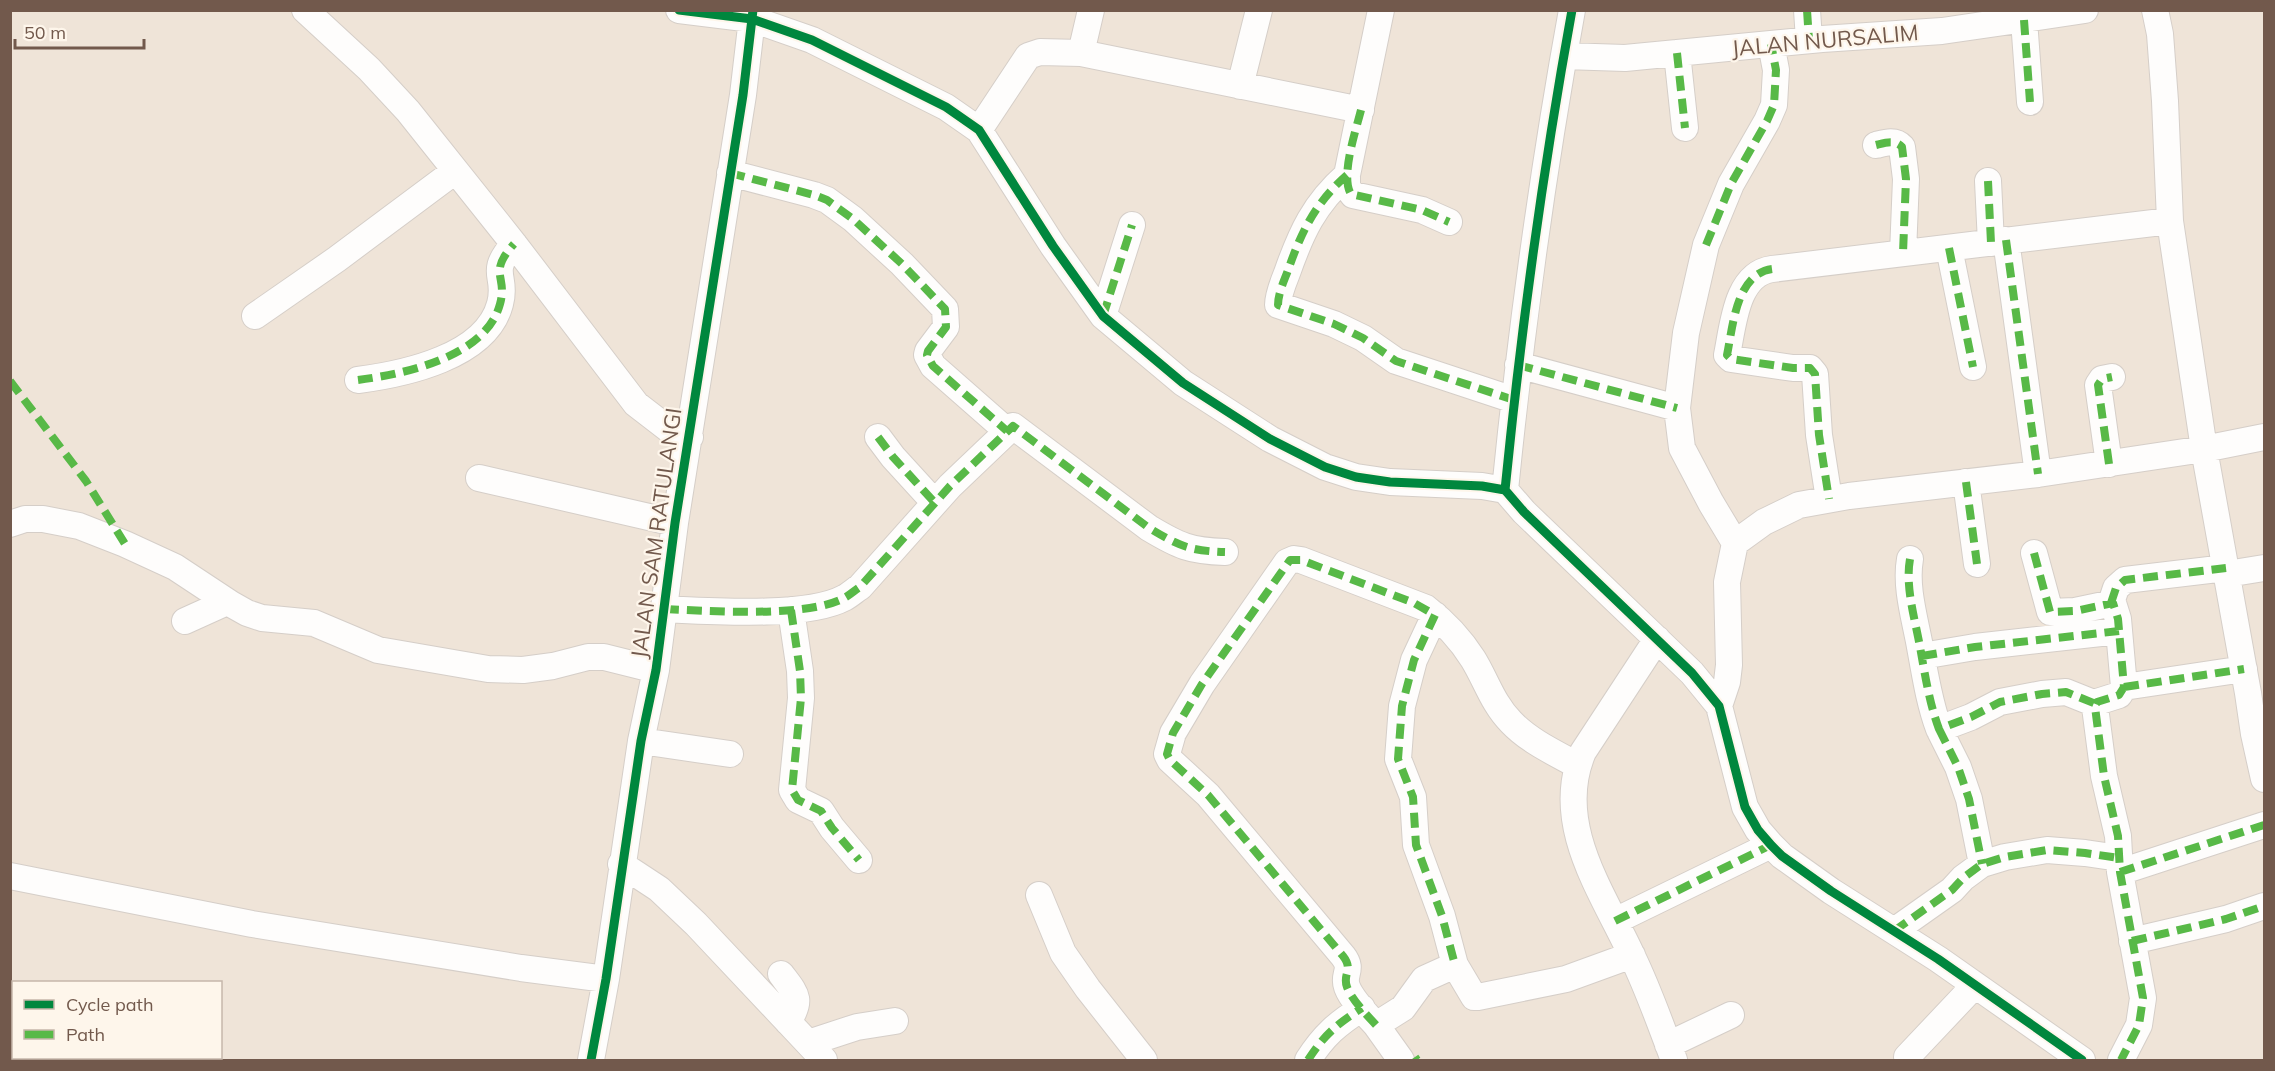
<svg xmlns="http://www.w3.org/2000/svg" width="2275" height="1071" viewBox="0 0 2275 1071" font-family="Mulish,sans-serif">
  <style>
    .residential { fill: #efe4d8; fill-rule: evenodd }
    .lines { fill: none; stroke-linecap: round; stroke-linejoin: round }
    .minor-casing { stroke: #d5cec8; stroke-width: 28 }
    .minor { stroke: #fefdfc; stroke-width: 26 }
    .quiet { stroke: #58b947; stroke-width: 8; stroke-dasharray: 15 8; stroke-linecap: butt }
    .cycleway-casing { stroke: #fef6eb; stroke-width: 13 }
    .cycleway { stroke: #00873e; stroke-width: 9 }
    .labels { text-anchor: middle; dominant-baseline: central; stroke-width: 4.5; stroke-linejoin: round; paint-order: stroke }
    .street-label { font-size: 22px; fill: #72594c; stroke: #fef6eb }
  </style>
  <rect width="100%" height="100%" fill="#f6f1ea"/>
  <path class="residential" d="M10,11H2264V1060H11ZM14,982H220V1058H14Z"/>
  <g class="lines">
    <defs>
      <path id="minor" d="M305,10L369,69L408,111L514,244L636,404L671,431L690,437
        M679,10L752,19L812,40L946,107L979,130L1053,246L1103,316L1183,383L1270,439L1325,467L1356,477L1390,482L1482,486L1505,490
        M1381,10L1347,175V187L1353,195L1422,210L1449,222
        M1572,10C1543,169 1521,330 1505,490L1524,512L1692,673L1719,706L1745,807L1758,830L1771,845L1782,856L1831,891L1938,959L2082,1060
        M1807,10L1809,40
        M2155,10L2160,34L2165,101L2170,221L2204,449L2248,693L2254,734L2264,779
        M2024,20L2030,102
        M1081,53L1091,10
        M1677,53L1685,128
        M1564,56L1625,58L1822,39L1942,31L2085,10
        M1240,86L1259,10
        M979,130L1028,56L1040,52L1081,53L1361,110
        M1876,145C1884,143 1895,139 1902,147L1906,179L1903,253
        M730,173L814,195L827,200L853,219L902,264L945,309L946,327L928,351L927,355L933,366L1007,431
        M1347,175C1314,204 1301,233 1287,273C1283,283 1278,295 1278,305L1334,324L1363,338L1396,361L1514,400
        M1988,181L1991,243
        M2006,240L2038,474
        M1949,248L1973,367
        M255,316L337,259L455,171
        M1103,316L1132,225
        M1518,365L1677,408
        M358,380C404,374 486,357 500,304C508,275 487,274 514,244
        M878,437L893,457L935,503
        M2109,464L2098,385L2102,379L2112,377
        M479,478L675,523
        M1966,482L1977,564
        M1829,499L1819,435L1815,374L1810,368H1793L1731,359L1727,355C1733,326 1736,274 1772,269L2170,221
        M10,524L25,519H43L79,526L125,544L175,567L231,604L247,613L262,618L314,623L378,650L488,669L523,670L553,666L588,657H604L656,670
        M1735,543L1711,503L1682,448L1677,408L1686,333L1706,245L1731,184L1767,121L1774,105L1776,70L1771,44
        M2034,553L2050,612L2075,611L2113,603L2118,619L2124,687L2119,695L2097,702L2095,707L2104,776L2118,836L2120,872L2143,998L2139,1025L2121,1060
        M1910,559C1905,587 1915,619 1920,647C1925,674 1929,702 1939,729L1971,717L2000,702L2042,694L2066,692L2096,704
        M2227,574L2264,568
        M2111,603L2116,588L2125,580L2226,568
        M664,609C709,611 807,618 844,598C850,595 855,590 860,587L950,486L1013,426L1149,528C1179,546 1190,551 1225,552
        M791,610L800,671L801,698L792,790L798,800L821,811L832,828L859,860
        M1435,615L1414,660L1402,706L1398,759L1413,797L1416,845L1442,916L1455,965
        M185,621L227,602
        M1657,639L1583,752C1552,825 1604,894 1633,958C1649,991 1661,1026 1674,1060
        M1922,656L1975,647L2119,631
        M2124,687L2244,669
        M1719,706L1727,682L1729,665L1727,582L1735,543L1764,522L1799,505L1849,496L2038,474L2204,449L2264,437
        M1939,729L1958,767L1969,799L1982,864
        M641,741L730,754
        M621,864L659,889L696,924L824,1060
        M2120,872L2264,825
        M10,876L252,924L521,968L606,979
        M1039,895L1063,953L1088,989L1144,1060
        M1615,921L1771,845
        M1894,931L1952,890L1963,878L1982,864L2005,857L2047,850L2085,853L2119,858
        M2132,941L2226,919L2264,906
        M781,974C796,994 803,999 788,1022
        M1376,1025C1366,1014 1352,1000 1347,987C1342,974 1354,970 1343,956L1208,795L1170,760L1167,754L1173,733L1202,684L1287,562L1294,559L1301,560L1426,608C1443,621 1461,640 1473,659C1486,680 1493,704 1511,722C1529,741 1555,753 1577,765
        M808,1043L857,1027L895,1021
        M1668,1045L1731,1015
        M1907,1057L1975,985
        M591,1060L606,979L641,741L656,670L675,523L743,95L753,10
        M1308,1060C1324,1035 1337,1024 1362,1008
        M1401,1060L1376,1025L1403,1008L1424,979L1455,965L1474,997H1478L1566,979L1632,955"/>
    </defs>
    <use href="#minor" class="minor-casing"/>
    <use href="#minor" class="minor"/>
    <path class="quiet" d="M1807,10L1809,40
      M2024,20L2030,102
      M1677,53L1685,128
      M1361,110C1356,130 1340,177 1351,194L1422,210L1449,222
      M1876,145C1884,143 1895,139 1902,147L1906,179L1903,253
      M730,173L814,195L827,200L853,219L902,264L945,309L946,327L928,351L927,355L933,366L1007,431
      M1347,175C1314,204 1301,233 1287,273C1283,283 1278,295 1278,305L1334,324L1363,338L1396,361L1514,400
      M1988,181L1991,243
      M2006,240L2038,474
      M1706,245L1731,184L1767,121L1774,105L1776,70L1771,44
      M1949,248L1973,367
      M1772,269C1736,274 1733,326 1727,355L1731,359L1793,368H1810L1815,374L1819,435L1829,499
      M1103,316L1132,225
      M1518,365L1677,408
      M358,380C404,374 486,357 500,304C508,275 487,274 514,244
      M10,381L86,481L125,544
      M878,437L893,457L935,503
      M2109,464L2098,385L2102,379L2112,377
      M1966,482L1977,564
      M2034,553L2050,612L2075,611L2113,603L2118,619L2124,687L2119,695L2097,702L2095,707L2104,776L2118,836L2120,872L2143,998L2139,1025L2121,1060
      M1910,559C1905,587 1915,619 1920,647C1925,674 1929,702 1939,729L1971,717L2000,702L2042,694L2066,692L2096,704
      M2111,603L2116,588L2125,580L2226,568
      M664,609C709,611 807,618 844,598C850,595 855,590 860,587L950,486L1013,426L1149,528C1179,546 1190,551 1225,552
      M791,610L800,671L801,698L792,790L798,800L821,811L832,828L859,860
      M1922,656L1975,647L2119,631
      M2124,687L2244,669
      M1939,729L1958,767L1969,799L1982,864
      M2120,872L2264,825
      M1615,921L1771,845
      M1894,931L1952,890L1963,878L1982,864L2005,857L2047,850L2085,853L2119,858
      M2132,941L2226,919L2264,906
      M1376,1025C1366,1014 1352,1000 1347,987C1342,974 1354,970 1343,956L1208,795L1170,760L1167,754L1173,733L1202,684L1290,560H1301L1414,603L1435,615L1414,660L1402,706L1398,759L1413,797L1416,845L1442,916L1455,965
      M1415,1057L1417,1060
      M1308,1060C1324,1035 1337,1024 1362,1008"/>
    <defs>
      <path id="cycleway" d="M679,10L752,19L812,40L946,107L979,130L1053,246L1103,316L1183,383L1270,439L1325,467L1356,477L1390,482L1482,486L1505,490
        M1572,10C1543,169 1521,330 1505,490L1524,512L1692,673L1719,706L1745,807L1758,830L1771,845L1782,856L1831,891L1938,959L2082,1060
        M591,1060L606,979L641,741L656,670L675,523L743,95L753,10"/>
    </defs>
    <use href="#cycleway" class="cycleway-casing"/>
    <use href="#cycleway" class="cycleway"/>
  </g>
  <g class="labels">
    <g class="street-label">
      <text transform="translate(1825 40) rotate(-5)">JALAN NURSALIM</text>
      <text transform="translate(656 533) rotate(-82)">JALAN SAM RATULANGI</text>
    </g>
  </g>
  <rect width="2275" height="1071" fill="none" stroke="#72594c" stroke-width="24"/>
  <rect x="12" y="981" width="210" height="78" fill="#fef6eb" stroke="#c6b7ab" stroke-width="1.5"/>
  <rect x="24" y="1000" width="30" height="9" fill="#00873e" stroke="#c6b7ab" stroke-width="1.5"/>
  <text x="66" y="1011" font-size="18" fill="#72594c">Cycle path</text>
  <rect x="24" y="1030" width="30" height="9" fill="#58b947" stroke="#c6b7ab" stroke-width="1.5"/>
  <text x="66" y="1041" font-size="18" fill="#72594c">Path</text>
  <path d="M15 39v9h129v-9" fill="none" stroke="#72594c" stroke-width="3"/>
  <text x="24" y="39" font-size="18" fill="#72594c" stroke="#fef6eb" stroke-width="4.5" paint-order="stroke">50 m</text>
</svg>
